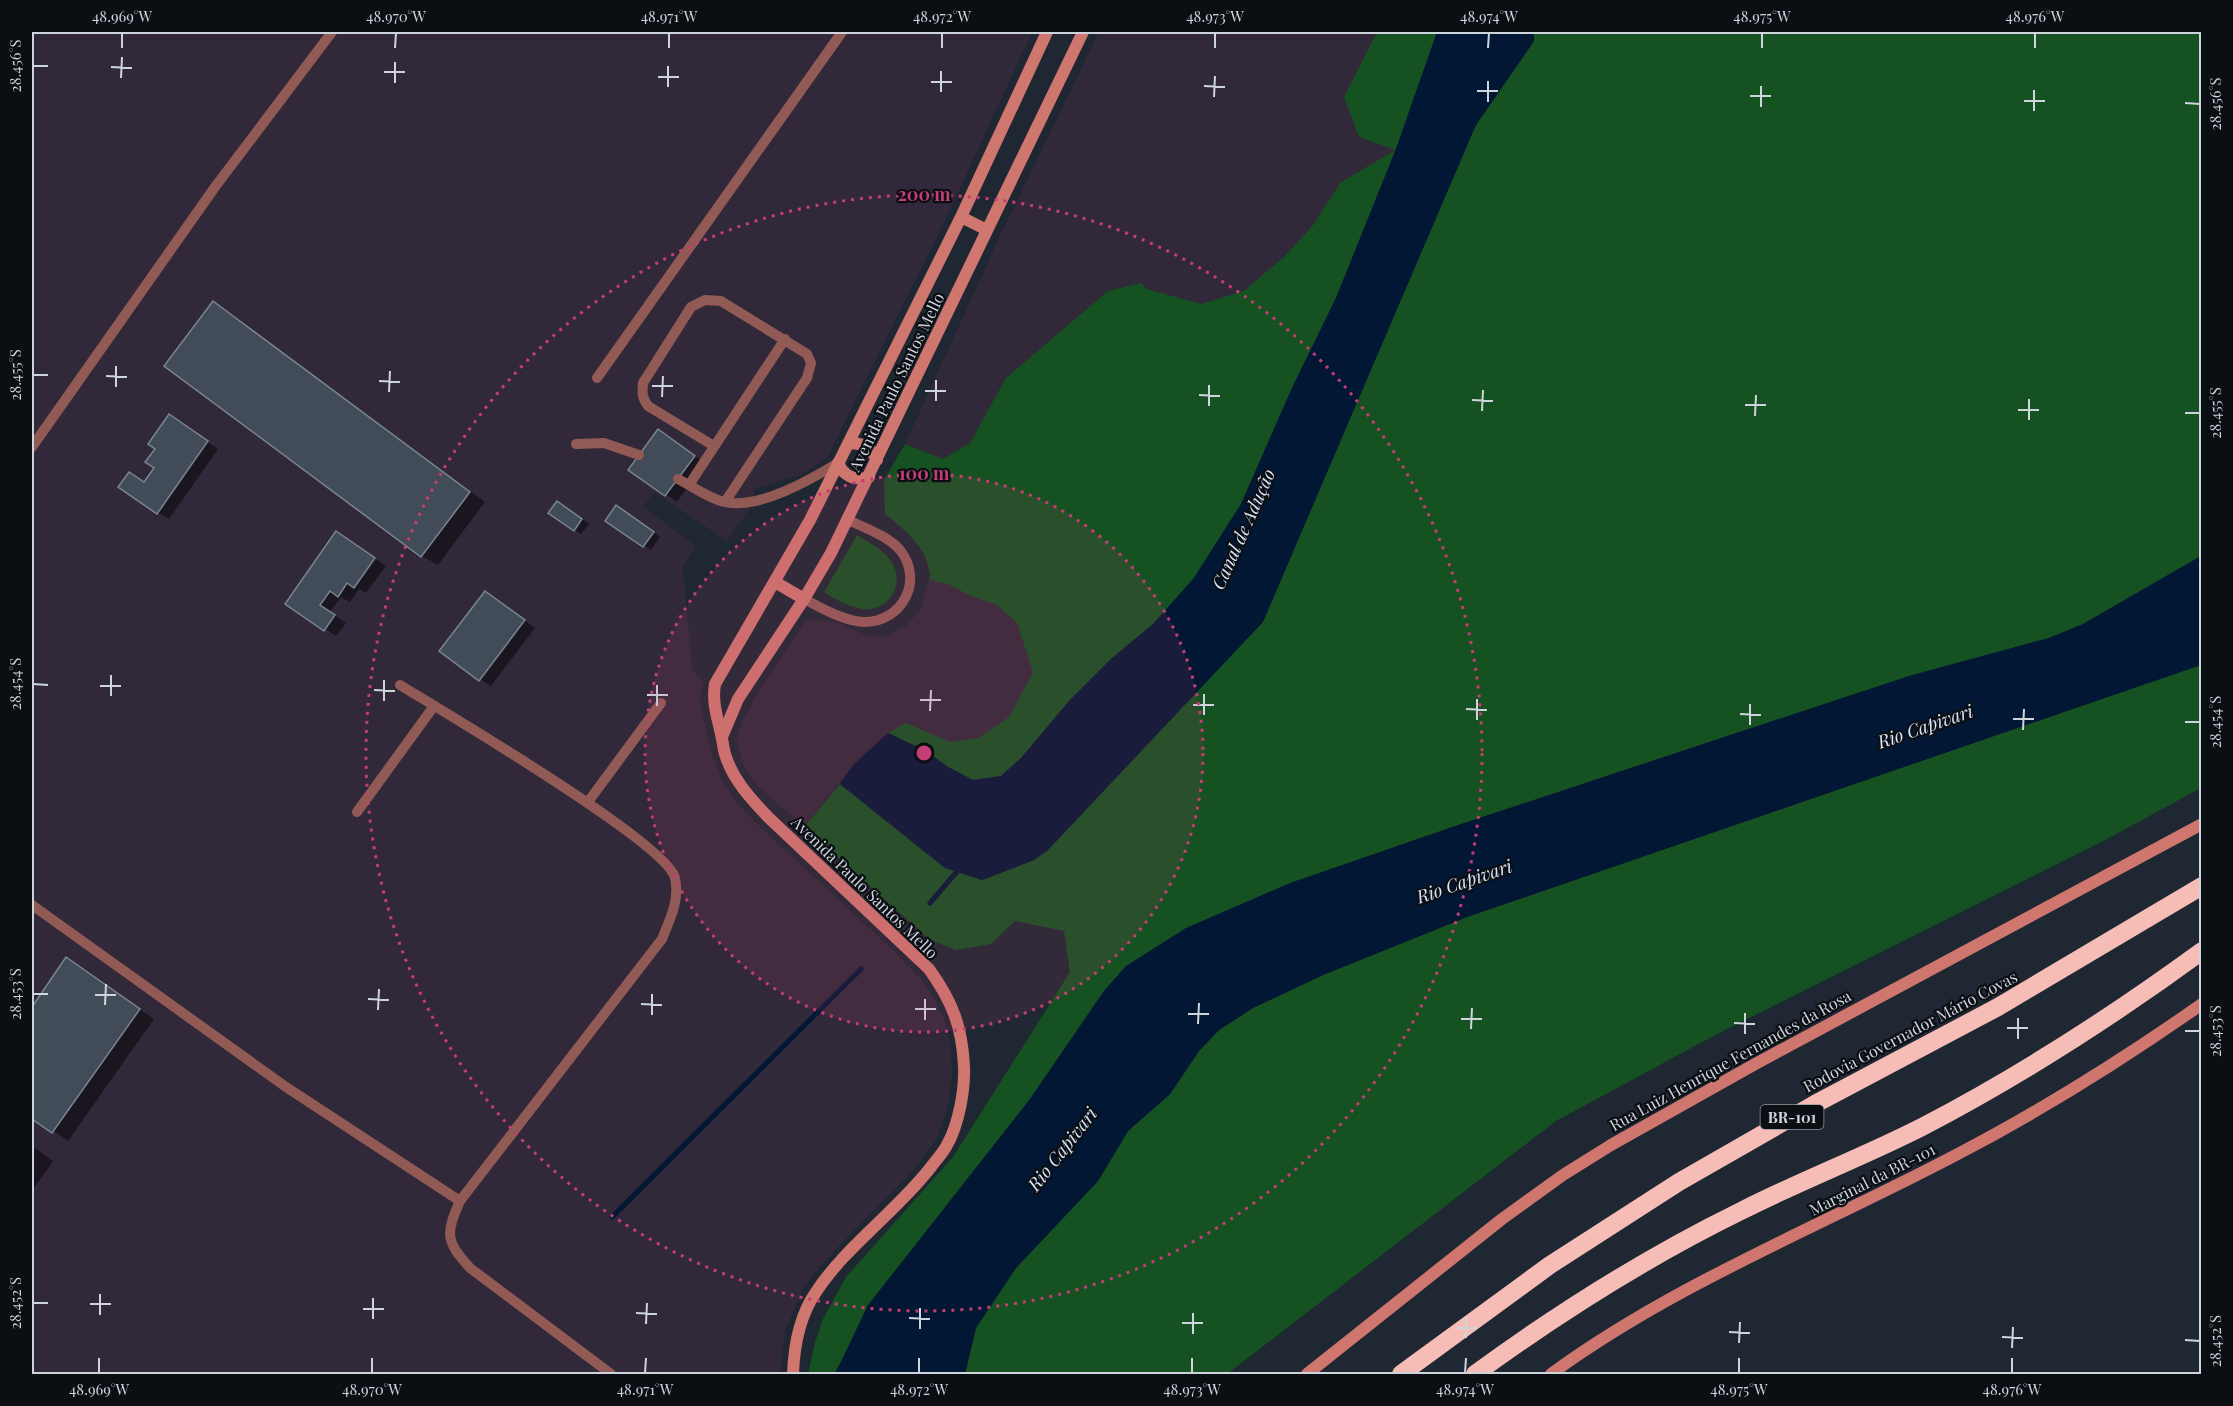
<svg xmlns="http://www.w3.org/2000/svg" width="2233" height="1406" viewBox="0 0 2233 1406" font-family="'Playfair Display',serif">
  <style>
    .industrial { fill: #312939 }
    .green { fill: #155121 }
    .water { fill: #021734 }
    .shadow { fill: #0007 }
    .lines { fill: none; stroke-linecap: round; stroke-linejoin: round }
    .stream { stroke: #021734; stroke-width: 5 }
    .building { fill: #424c59; stroke: #7a8693; stroke-width: 1.5 }
    .lane { stroke: #925a55; stroke-width: 10 }
    .secondary { stroke: #cf766f; stroke-width: 12 }
    .highway { stroke: #f6bdb7; stroke-width: 18 }
    .ticks { fill: none; stroke: #ced4dc; stroke-width: 2 }
    .ring { fill: none; stroke: #c43e75; stroke-width: 3; stroke-dasharray: 3 6 }
    .labels { text-anchor: middle; dominant-baseline: central; stroke-width: 4.5; stroke-linejoin: round; paint-order: stroke }
    .shield { fill: #0b0f14; stroke: #9499a0; stroke-width: 1.5 }
    .shield-label { font-size: 15px; font-weight: bold; fill: #ced4dc }
    .street-label { font-size: 16px; fill: #ced4dc; stroke: #0b0f14 }
    .water-label { font-size: 18px; font-style: italic; fill: #d8e5f6; stroke: #0b0f14 }
    .centre { fill: #c43e75; stroke: #0b0f14; stroke-width: 3 }
    .ring-label { font-size: 18px; text-anchor: middle; font-weight: bold; fill: #c43e75; stroke: #0b0f14; stroke-width: 4.5; stroke-linejoin: round; paint-order: stroke }
    .neatline { fill: none; stroke: #ced4dc; stroke-width: 2 }
    .ticks-label { font-size: 15px; text-anchor: middle; fill: #ced4dc }
  </style>
  <rect width="100%" height="100%" fill="#1e2732"/>
  <path class="industrial" d="M32,32H1032L949,212L827,458L800,475L754,489L755,501L727,541L654,492L644,506L696,547L683,567L692,670L703,680L700,697L702,713L713,758L723,783L738,804L759,826L894,951L919,977L934,998L944,1019L951,1045L952,1077L948,1106L937,1139L909,1175L832,1253L805,1285L785,1331L780,1374H32Z
    M1099,32H1437L1396,149L1021,758L854,764L804,827L759,787L746,770L739,751L736,738L742,722L761,687L807,620L814,619L842,624L865,635L883,637L906,626L921,609L930,575L923,550L905,530L885,514L884,480L905,444L1000,236Z"/>
  <path class="green" d="M1377,32H1437L1396,149L1336,298L1292,388L1241,504L1194,578L1153,624L1111,659L1070,700L1021,758L1001,776L973,780L948,767L926,751L888,733L906,723L950,742L978,738L1009,717L1033,672L1017,623L997,605L971,596L948,584L930,580C931,550 906,531 885,514L884,480L905,444L943,459L970,443L1006,378L1108,291L1141,283L1147,289L1201,304L1244,291L1285,256L1314,224L1340,183L1395,150L1359,137L1344,97Z
    M1534,32H2201V556L2083,624L2049,638L1909,676L1126,966L1104,991L1030,1099L837,1368L835,1374H808L815,1342L823,1319L846,1277L953,1157L1070,972L1064,931L1015,921L991,944L956,950L930,940L804,827L840,784L945,868L982,880L1034,860L1048,850L1476,125L1534,41Z
    M857,535C868,542 884,550 891,561C906,582 890,612 863,609C848,607 836,600 824,592Z
    M2201,665V788L2109,838L1719,1033L1556,1121L1227,1374H965L976,1328L1016,1268L1098,1181L1128,1131L1170,1094L1199,1051L1219,1030L1253,1008L1323,975L1467,917Z"/>
  <path class="water" d="M1437,32H1534V41L1476,125L1263,622L1048,850L1034,860L982,880L945,868L840,784L854,764L888,733L926,751L948,767L973,780L1001,776L1021,758L1070,700L1111,659L1153,624L1194,578L1241,504L1292,388L1336,298L1396,149Z
    M2201,556V665L1467,917L1323,975L1253,1008L1219,1030L1199,1051L1170,1094L1128,1131L1098,1181L1016,1268L976,1328L965,1374H835L868,1305L1030,1099L1104,991L1126,966L1186,928L1290,883L1458,825L1909,676L2049,638L2083,624Z"/>
  <path class="shadow" d="M213,303L228,311L485,502L438,565L422,556L166,366Z
    M180,423L218,449L169,519L158,513L145,483Z
    M669,438L705,463L677,502L630,469Z
    M565,507L589,524L581,534L574,530Z
    M624,511L660,537L651,550L607,520Z
    M348,540L386,566L366,593L359,589L350,602L341,597L330,612L346,623L336,636L287,604Z
    M485,592L535,628L491,686L480,679Z
    M67,959L154,1019L68,1141L32,1117V1009Z
    M32,1146L53,1161L32,1191Z"/>
  <g class="lines">
    <path class="stream" d="M930,903L960,868
      M612,1217L861,969"/>
  </g>
  <path class="building" d="M213,301L470,492L421,557L164,366Z
    M169,414L208,441L157,514L118,487L129,472L144,482L154,468L145,462L155,449L148,444Z
    M658,429L695,456L665,496L628,470Z
    M557,501L582,519L574,531L548,513Z
    M616,505L654,532L643,547L605,521Z
    M336,531L375,558L354,588L347,583L338,597L330,591L320,605L335,615L324,631L285,604Z
    M485,591L525,620L479,681L439,651Z
    M66,957L140,1009L52,1133L32,1119V1007Z"/>
  <g class="lines">
    <path class="lane" d="M597,378L842,32
      M576,444L604,443L639,455
      M714,446L648,406C642,398 642,392 643,383L691,307L705,300L721,301L807,354L811,363L807,378L725,502
      M32,447L215,187L332,32
      M678,479C692,486 708,498 724,502C758,510 810,480 838,463
      M689,485L785,339
      M804,599C822,608 843,621 864,622C903,622 924,580 900,550C888,536 865,528 848,520
      M400,685C442,711 667,843 675,878C680,900 670,919 662,939L460,1201C445,1235 446,1241 470,1268L611,1374
      M588,802L661,703
      M357,812L434,706
      M32,905L286,1087L460,1201"/>
    <path class="secondary" d="M961,217L987,230
      M848,444C862,442 871,447 877,460
      M838,463C844,477 855,481 869,477
      M775,582L804,599
      M722,737L738,699L804,599L831,553L1083,32
      M793,1374C794,1347 800,1315 816,1292C846,1246 897,1211 931,1167C936,1160 943,1153 947,1145C959,1124 965,1089 964,1066C962,1026 952,1001 929,969L768,817C751,799 734,781 726,757C723,749 723,741 721,734C717,716 712,702 715,684L810,520L961,217L1047,32
      M1307,1374L1502,1219L1563,1175L1611,1145L1757,1063L2202,824
      M1551,1374C1674,1284 1819,1227 1954,1156C2041,1111 2122,1060 2202,1004"/>
    <path class="highway" d="M1401,1374L1550,1265L1679,1182L1815,1104L1998,1007L2202,886
      M1475,1374C1560,1312 1647,1257 1741,1211C1800,1181 1863,1157 1922,1127C2020,1076 2113,1016 2202,951"/>
  </g>
  <path class="ticks" d="M122,48V33M395,48L396,33M669,48V33M942,48V33M1215,48V33M1488,48L1489,33M1762,48V33M2035,48V33M33,66H48M111,67L132,68M384,72H405M658,77H679M121,78L122,57M931,82H952M395,83V62M1204,86L1225,87M668,87V66M1477,91H1498M941,92V71M1750,96H1771M1214,97L1215,76M2024,101H2045M1488,102V81M2185,103L2200,104M1761,107V86M2034,111V90M33,375H48M106,376L127,377M379,381L400,382M652,386H673M116,387V366M925,391H946M389,392L390,371M1199,395L1220,396M662,397L663,376M1472,400L1493,401M936,401V380M1745,405H1766M1209,406V385M2018,410H2039M1482,411L1483,390M2185,413H2200M1755,416L1756,395M2029,420V399M33,684L48,685M100,686H121M374,690L395,691M647,695H668M111,696V675M920,700H941M384,701V680M1193,705H1214M657,706V685M1466,709L1487,710M930,711L931,690M1740,714L1761,715M1204,715V694M2013,719H2034M1477,720V699M2185,722H2200M1750,725V704M2023,730L2024,709M33,994H48M95,995H116M368,999L389,1000M641,1004L662,1005M105,1005L106,984M915,1009H936M378,1010L379,989M1188,1014H1209M652,1015V994M1461,1019H1482M925,1020V999M1734,1023L1755,1024M1198,1024L1199,1003M2007,1028H2028M1471,1029L1472,1008M2185,1031H2200M1745,1034V1013M2018,1039V1018M33,1303H48M90,1304H111M363,1309H384M636,1313L657,1314M100,1315V1294M909,1318L930,1319M373,1319V1298M1182,1323H1203M646,1324L647,1303M1456,1328H1477M920,1329V1308M1729,1332L1750,1333M1193,1334V1313M2002,1337L2023,1338M1466,1338V1317M2185,1340L2200,1341M1739,1343L1740,1322M2012,1348L2013,1327M99,1373V1358M372,1373V1358M645,1373L646,1358M919,1373V1358M1192,1373V1358M1465,1373L1466,1358M1739,1373V1358M2012,1373V1358"/>
  <circle cx="924" cy="753" r="279" fill="#c43e75" fill-opacity=".12"/>
  <g class="ring">
    <circle cx="924" cy="753" r="279"/>
    <circle cx="924" cy="753" r="558"/>
  </g>
  <g class="labels">
    <rect class="shield" x="1760.5" y="1105" width="63" height="24" rx="4.5"/>
    <g class="shield-label">
      <text x="1792" y="1117">BR-101</text>
    </g>
    <g class="street-label">
      <text transform="translate(896 382) rotate(-64)">Avenida Paulo Santos Mello</text>
      <text transform="translate(865 887) rotate(44)">Avenida Paulo Santos Mello</text>
      <text transform="translate(1910 1031) rotate(-28)">Rodovia Governador Mário Covas</text>
      <text transform="translate(1730 1060) rotate(-29)">Rua Luiz Henrique Fernandes da Rosa</text>
      <text transform="translate(1872 1179) rotate(-27)">Marginal da BR-101</text>
    </g>
    <g class="water-label">
      <text transform="translate(1243 529) rotate(-66)">Canal de Adução</text>
      <text transform="translate(1925 726) rotate(-19)">Rio Capivari</text>
      <text transform="translate(1464 881) rotate(-19)">Rio Capivari</text>
      <text transform="translate(1062 1149) rotate(-52)">Rio Capivari</text>
    </g>
  </g>
  <circle cx="924" cy="753" r="9" class="centre"/>
  <g class="ring-label">
    <text x="924" y="201">200 m</text>
    <text x="924" y="480">100 m</text>
  </g>
  <rect width="2233" height="1406" fill="none" stroke="#0b0f14" stroke-width="66"/>
  <rect x="33" y="33" width="2167" height="1340" class="neatline"/>
  <g class="ticks-label">
    <text x="122" y="22">48.969°W</text>
    <text x="396" y="22">48.970°W</text>
    <text x="669" y="22">48.971°W</text>
    <text x="942" y="22">48.972°W</text>
    <text x="1215" y="22">48.973°W</text>
    <text x="1489" y="22">48.974°W</text>
    <text x="1762" y="22">48.975°W</text>
    <text x="2035" y="22">48.976°W</text>
    <text transform="translate(16 66) rotate(-90)" y="5">28.456°S</text>
    <text transform="translate(2216 104) rotate(-90)" y="5">28.456°S</text>
    <text transform="translate(16 375) rotate(-90)" y="5">28.455°S</text>
    <text transform="translate(2216 413) rotate(-90)" y="5">28.455°S</text>
    <text transform="translate(16 684) rotate(-90)" y="5">28.454°S</text>
    <text transform="translate(2216 722) rotate(-90)" y="5">28.454°S</text>
    <text transform="translate(16 994) rotate(-90)" y="5">28.453°S</text>
    <text transform="translate(2216 1031) rotate(-90)" y="5">28.453°S</text>
    <text transform="translate(16 1303) rotate(-90)" y="5">28.452°S</text>
    <text transform="translate(2216 1341) rotate(-90)" y="5">28.452°S</text>
    <text x="99" y="1395">48.969°W</text>
    <text x="372" y="1395">48.970°W</text>
    <text x="645" y="1395">48.971°W</text>
    <text x="919" y="1395">48.972°W</text>
    <text x="1192" y="1395">48.973°W</text>
    <text x="1465" y="1395">48.974°W</text>
    <text x="1739" y="1395">48.975°W</text>
    <text x="2012" y="1395">48.976°W</text>
  </g>
</svg>
